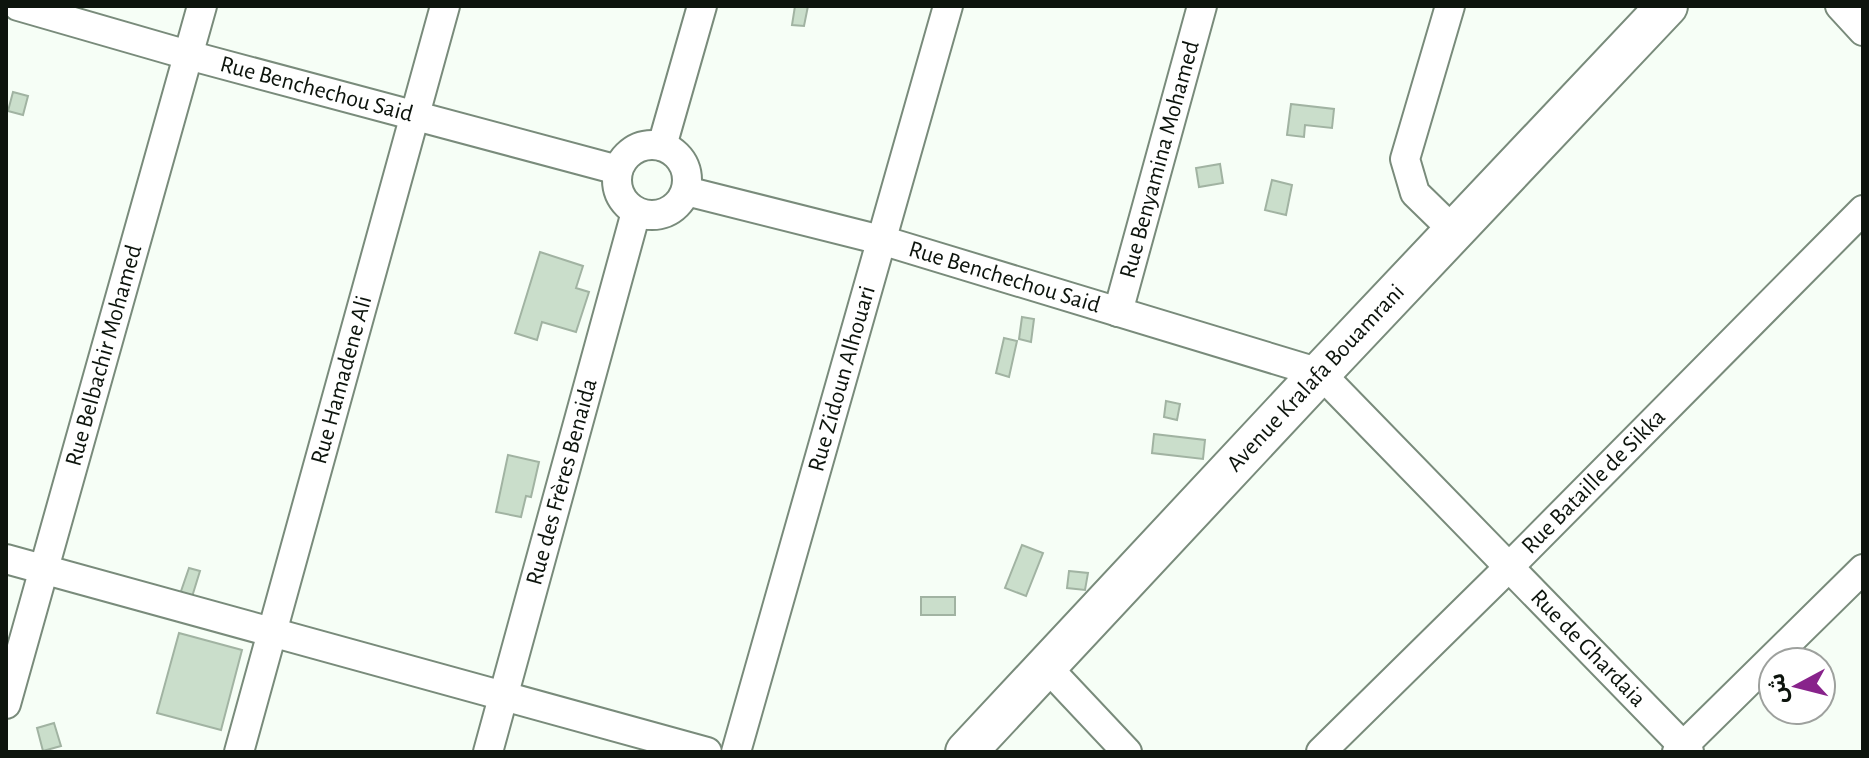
<svg xmlns="http://www.w3.org/2000/svg" width="1869" height="758" viewBox="0 0 1869 758" font-family="'Alegreya Sans','Noto Sans Arabic',sans-serif">
  <style>
    .building { fill: #cadecb; stroke: #a1b3a2; stroke-width: 2 }
    .lines { fill: none; stroke-linecap: round; stroke-linejoin: round }
    .street-casing { stroke: #798b7b; stroke-width: 32 }
    .secondary-casing { stroke: #798b7b; stroke-width: 44 }
    .street { stroke: #fff; stroke-width: 28 }
    .secondary { stroke: #fff; stroke-width: 40 }
    .labels { text-anchor: middle; dominant-baseline: central; stroke-width: 6; stroke-linejoin: round; paint-order: stroke }
    .street-label { font-size: 24px; fill: #0d140d; stroke: #fff }
  </style>
  <rect width="100%" height="100%" fill="#f6fef6"/>
  <path class="building" d="M795,6H808L804,26L792,25Z
    M13,92L28,96L23,115L8,111Z
    M1291,104L1334,109L1332,128L1305,125L1304,137L1287,135Z
    M1220,164L1223,183L1199,187L1196,168Z
    M1272,180L1292,185L1286,215L1265,210Z
    M540,252L583,266L576,288L589,292L576,332L542,322L537,340L515,333Z
    M1022,317L1034,319L1031,342L1019,339Z
    M1004,338L1017,341L1009,377L996,373Z
    M1166,401L1180,404L1177,420L1164,417Z
    M1154,434L1205,440L1203,459L1152,453Z
    M508,455L539,462L531,497L526,496L521,517L496,512Z
    M1022,545L1043,553L1026,596L1005,588Z
    M189,568L200,571L191,600L179,597Z
    M1069,571L1088,573L1085,590L1067,588Z
    M921,597H955V615H921Z
    M179,633L242,650L221,730L157,713Z
    M54,723L61,746L43,751L37,728Z"/>
  <g class="lines">
    <defs>
      <g id="street">
        <path id="s1" d="M18,6L188,55L618,170"/>
        <path d="M1450,6L1405,159L1415,193L1455,232"/>
        <path d="M1840,6L1863,31"/>
        <circle cx="652" cy="180" r="35"/>
        <path d="M662,146L702,6"/>
        <path id="s2" d="M686,191L881,240L1320,373L1689,752"/>
        <path id="s3" d="M1118,312L1202,6"/>
        <path d="M6,559L707,752"/>
        <path d="M1047,667L1127,752"/>
        <path id="s4" d="M6,704L202,6"/>
        <path id="s5" d="M239,752L445,6"/>
        <path id="s6" d="M488,752L636,212"/>
        <path id="s7" d="M736,752L948,6"/>
        <path id="s8" d="M1321,752L1509,567L1863,210"/>
        <path d="M1677,752L1863,569"/>
      </g>
      <g id="secondary">
        <path id="s9" d="M966,752L1320,373L1667,6"/>
      </g>
    </defs>
    <use href="#street" class="street-casing"/>
    <use href="#secondary" class="secondary-casing"/>
    <use href="#street" class="street"/>
    <use href="#secondary" class="secondary"/>
  </g>
  <g class="labels">
    <g class="street-label">
      <text stroke="none"><textPath href="#s1" startOffset="310">Rue Benchechou Said</textPath></text>
      <text stroke="none"><textPath href="#s3" startOffset="158">Rue Benyamina Mohamed</textPath></text>
      <text stroke="none"><textPath href="#s2" startOffset="330">Rue Benchechou Said</textPath></text>
      <text stroke="none"><textPath href="#s4" startOffset="362">Rue Belbachir Mohamed</textPath></text>
      <text stroke="none"><textPath href="#s5" startOffset="386">Rue Hamadene Ali</textPath></text>
      <text stroke="none"><textPath href="#s7" startOffset="388">Rue Zidoun Alhouari</textPath></text>
      <text stroke="none"><textPath href="#s9" startOffset="512">Avenue Kralafa Bouamrani</textPath></text>
      <text stroke="none"><textPath href="#s6" startOffset="280">Rue des Frères Benaida</textPath></text>
      <text stroke="none"><textPath href="#s8" startOffset="384">Rue Bataille de Sikka</textPath></text>
      <text stroke="none"><textPath href="#s2" startOffset="1044">Rue de Ghardaia</textPath></text>
    </g>
  </g>
  <rect width="1869" height="758" fill="none" stroke="#0d140d" stroke-width="16"/>
  <g transform="translate(1797 686) rotate(263)"><circle r="38" fill="#ffffff" stroke="#9ea19e" stroke-width="2"/>
  <path d="M0-6L14 30L0 20L-14 30Z" fill="#88238b"/>
  <text y="-12" font-size="22" font-weight="bold" text-anchor="middle" fill="#0d140d">ش</text>
  </g>
</svg>
